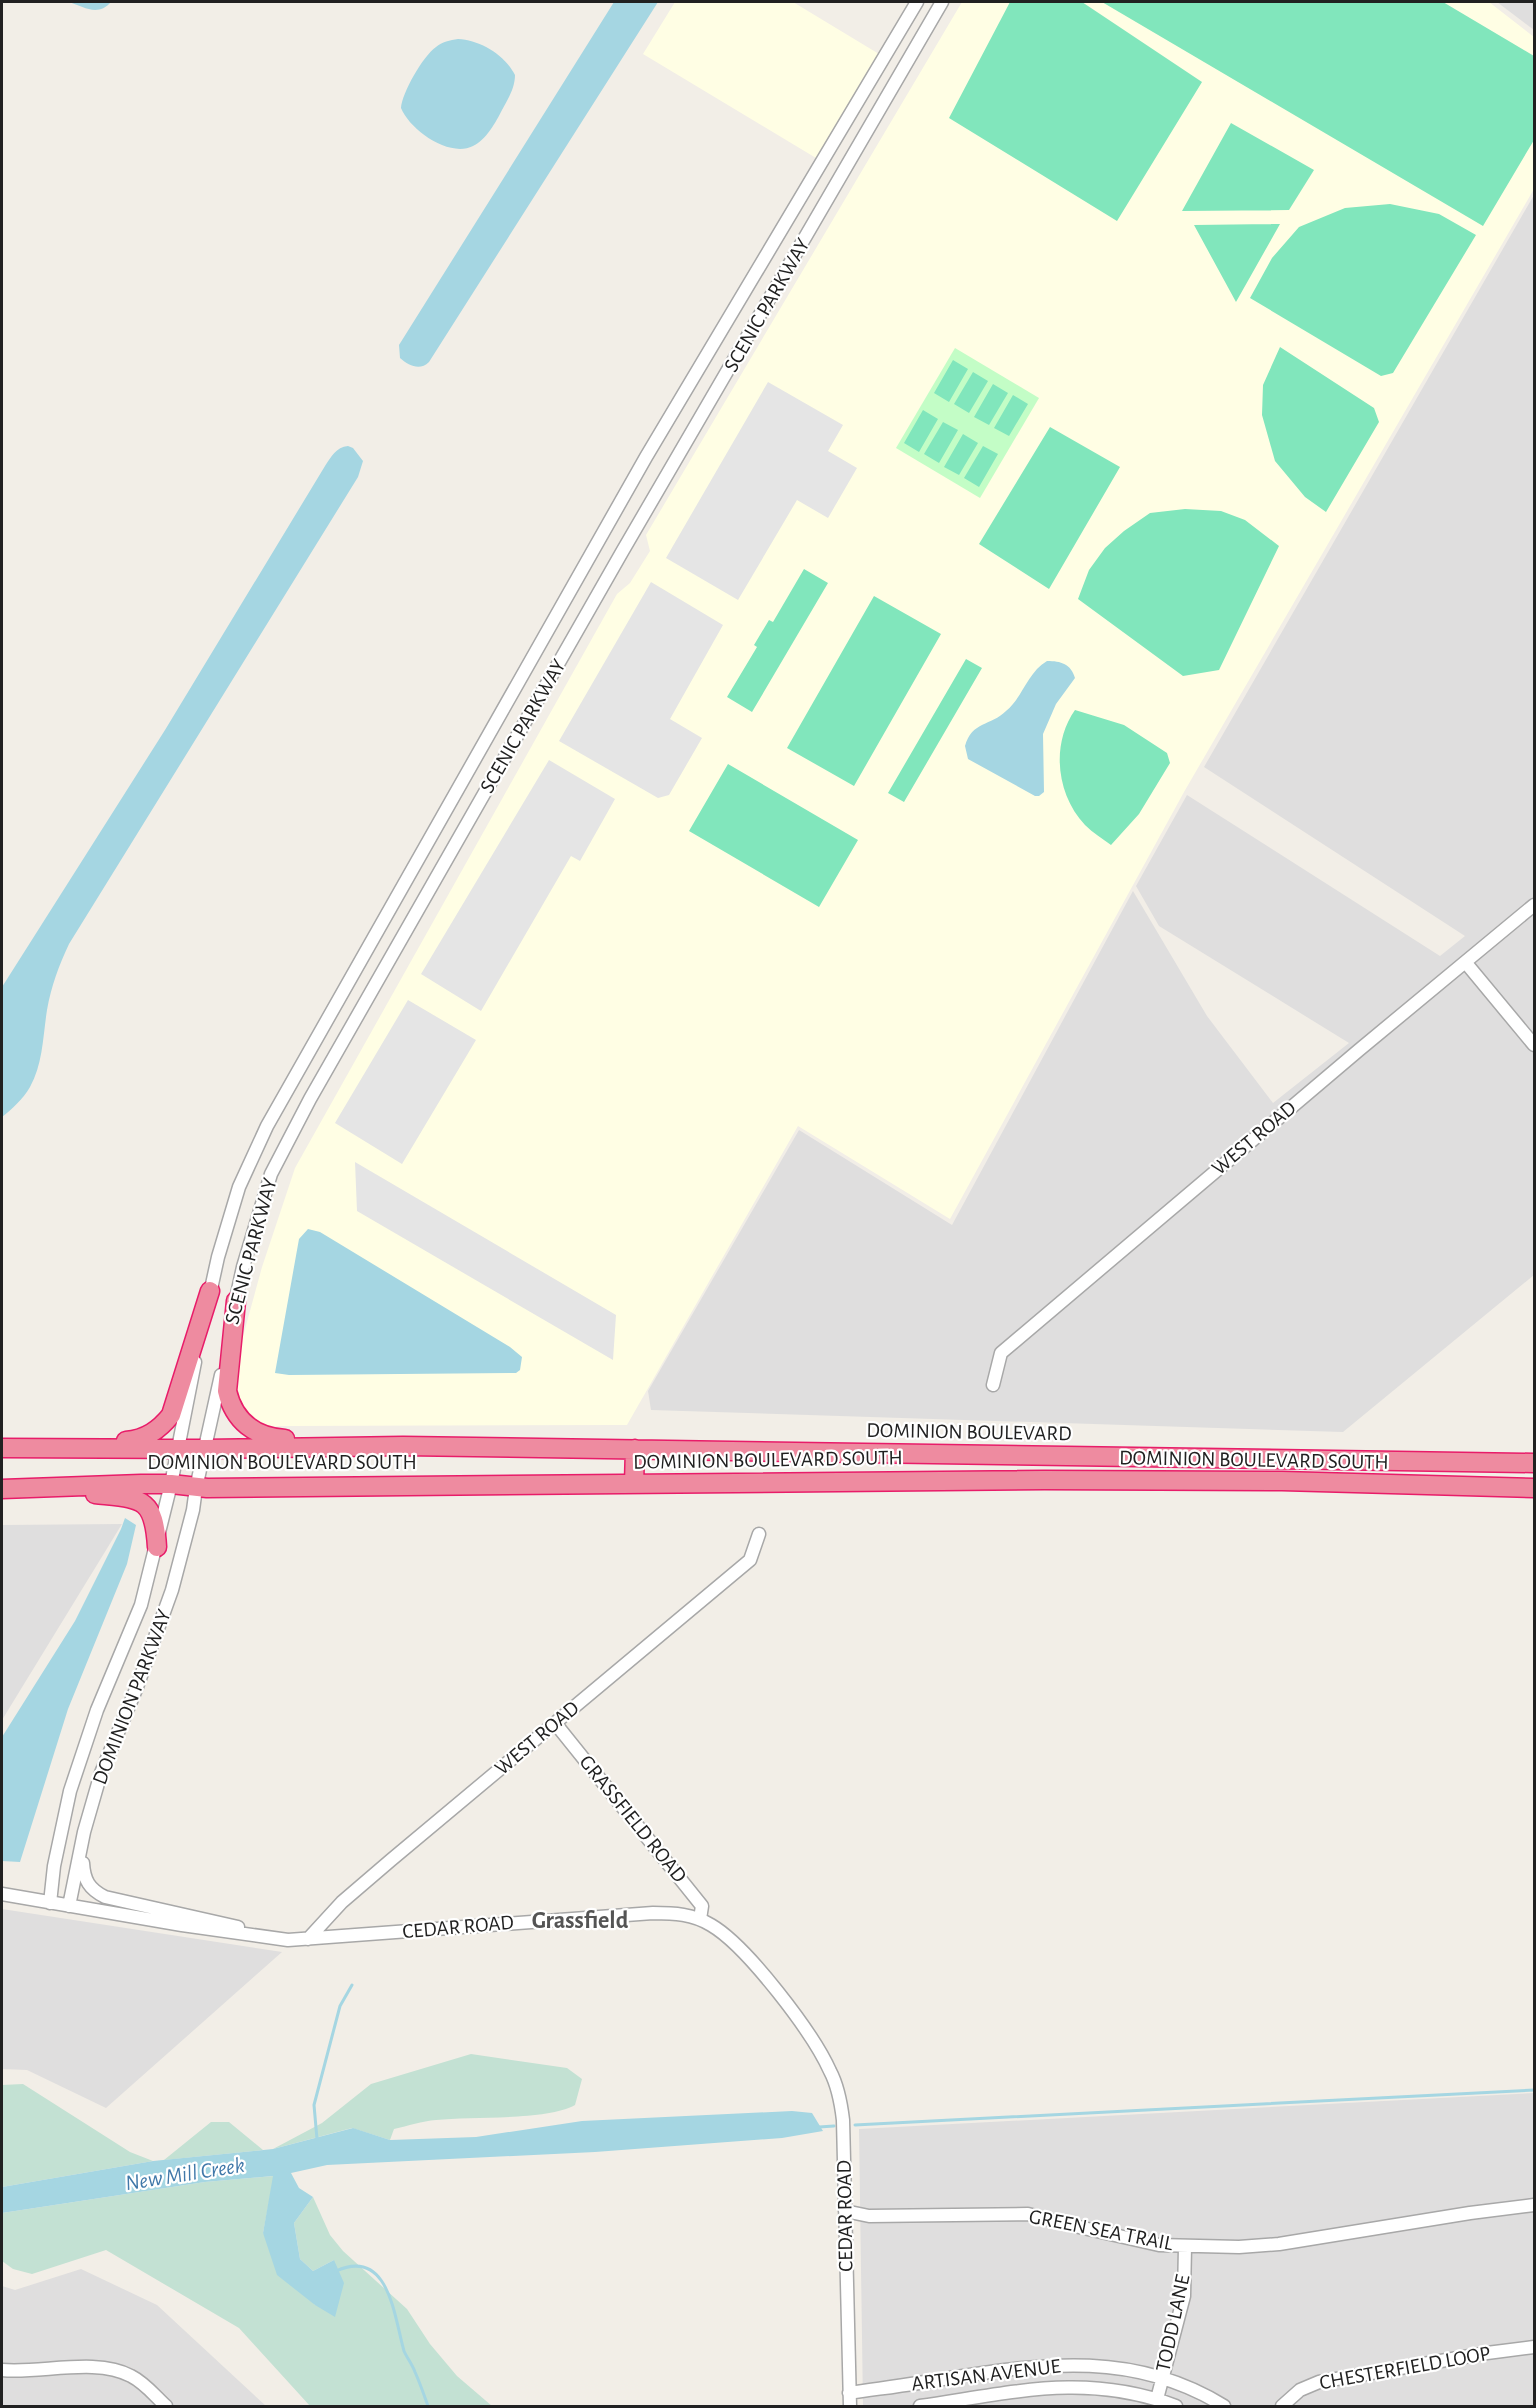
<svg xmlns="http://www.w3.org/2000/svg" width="1536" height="2408" viewBox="0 0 1536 2408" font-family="'Alegreya Sans',sans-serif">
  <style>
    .residential { fill: #dfdede }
    .education { fill: #fffee4 }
    .wetland { fill: #c3e1d3 }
    .park { fill: #c3fdc6 }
    .pitch { fill: #81e6bc }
    .parking { fill: #e5e5e5 }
    .water { fill: #a5d6e2 }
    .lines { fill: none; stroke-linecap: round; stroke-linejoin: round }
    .stream { stroke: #a5d6e2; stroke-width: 3 }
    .minor-casing { stroke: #a8a8a8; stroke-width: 15 }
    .highway-casing { stroke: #e81c69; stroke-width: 21 }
    .minor { stroke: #fff; stroke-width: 12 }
    .highway { stroke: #ee8ba0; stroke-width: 18 }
    .labels { text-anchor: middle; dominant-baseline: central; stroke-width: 4.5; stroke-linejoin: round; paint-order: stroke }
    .street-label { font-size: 21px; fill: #212121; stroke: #fff }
    .water-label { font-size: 22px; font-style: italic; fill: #4078a9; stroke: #fff }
    .quarter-label { font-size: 24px; font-weight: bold; fill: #545454; stroke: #fff }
  </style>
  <rect width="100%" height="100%" fill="#f2eee7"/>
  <path class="residential" d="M1497,2H1534V30Z
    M1534,195V1275L1343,1432L651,1410L648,1391L799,1130L952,1225L1133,891L1207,1016L1273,1103L1349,1043L1159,926L1136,886L1187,795L1440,956L1465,936L1204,767Z
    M122,1524L2,1720V1525Z
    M2,1909L282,1952L106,2108L27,2070L2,2069Z
    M1534,2093V2406H863L859,2129Z
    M81,2269L157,2305L266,2406H2V2286L15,2290Z"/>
  <path class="education" d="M675,2H793L879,54L816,158L643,54Z
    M962,2H1489L1534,37V189L1184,792L950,1219L798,1126L627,1425L282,1426L254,1428L232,1392L233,1373L262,1267L295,1168L617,594L630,583L650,551L646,535Z"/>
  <path class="wetland" d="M471,2054L567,2068L582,2079L575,2105C547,2121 471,2116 436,2120C422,2121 408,2126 394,2129L390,2140L352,2128L273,2149L322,2123L371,2084Z
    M23,2084L130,2152L153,2161L2,2187V2085Z
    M211,2122H229L263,2150L164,2160Z
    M274,2176L263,2233L315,2305L334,2260L313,2271L300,2259L294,2223L313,2197L330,2235L343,2251L407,2309L430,2344L457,2376L492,2406H310L239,2328L106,2250L32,2274L13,2269L2,2261V2213L205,2182Z"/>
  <path class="park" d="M955,348L1039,398L980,498L896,448Z"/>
  <path class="pitch" d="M1010,2H1082L1202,82L1117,221L949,118Z
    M1102,2H1443L1534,56V140L1483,226Z
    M1231,123L1314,170L1289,210L1182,211Z
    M1390,204L1439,214L1476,235L1393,373L1381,376L1250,298L1272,258L1299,227L1345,208Z
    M1280,224L1236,302L1194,225Z
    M1280,347L1374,408L1379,422L1326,512L1305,497L1275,461L1262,415L1263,385Z
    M953,360L968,369L949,402L934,393Z
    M973,372L988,381L969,413L954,404Z
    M993,384L1008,393L989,425L974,417Z
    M1013,395L1028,404L1009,436L994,428Z
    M923,410L938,419L919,452L904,443Z
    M943,422L958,430L939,463L924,454Z
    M1050,427L1120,467L1049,589L979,544Z
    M963,434L978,443L959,475L944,467Z
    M983,446L998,454L979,487L964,478Z
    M1185,509L1221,511L1245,520L1279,546L1219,670L1183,676L1078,599L1089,570L1105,548L1124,531L1150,513Z
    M804,569L828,583L752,712L727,697L757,647L754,645L769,620L773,622Z
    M874,596L941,634L854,786L787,748Z
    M966,659L982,668L904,802L888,793Z
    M1075,710L1124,725L1167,753L1170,763L1139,814L1111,845C1103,839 1093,833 1085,825C1056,794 1051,744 1075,710Z
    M728,764L858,840L819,907L689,831Z"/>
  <path class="parking" d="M768,382L843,425L828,451L857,468L828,518L797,500L738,600L666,558Z
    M651,582L723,625L670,719L702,738L669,795L658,798L559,741Z
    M549,760L615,799L580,861L571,856L481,1011L421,974Z
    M408,1000L476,1040L402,1164L335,1123Z
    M355,1162L616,1315L613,1360L357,1211Z"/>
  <path class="water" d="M69,2H111C98,17 84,7 69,2Z
    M614,2H658L429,362C420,371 409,366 400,358L399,345Z
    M458,39C480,40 505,55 515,75C515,88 508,99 502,110C496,122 486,140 473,146C449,158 410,130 401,108C402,93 423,56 436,47C442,42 450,40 458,39Z
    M348,446L353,448L363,461L358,477L69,944C59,965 51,987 47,1010C43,1035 43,1064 30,1087C23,1099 12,1109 2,1117V987L165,730L325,466C331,457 336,447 348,446Z
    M1047,661C1061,661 1071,664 1075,678L1056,704L1043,734L1044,792L1039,796H1035L968,759L965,746C972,721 991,726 1006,711C1023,697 1027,673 1047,661Z
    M308,1229L320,1232L510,1347L522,1357L520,1370L516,1373L289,1375L275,1373L299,1239Z
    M125,1518L136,1525L127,1564L68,1709L20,1862L2,1861V1737L75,1621L121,1529Z
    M792,2111L812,2113L823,2131L782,2138L595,2152L327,2165L291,2173L299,2188L313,2197L294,2223L300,2259L313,2271L334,2260L344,2283L335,2317L315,2305L277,2275L263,2233L273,2176L205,2182L2,2213V2187L153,2161L273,2149L353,2128L390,2140L476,2137L582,2121Z"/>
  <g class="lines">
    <path class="stream" d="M855,2125L1534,2090
      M819,2127L834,2126
      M317,2139L314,2105L340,2006L352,1985
      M336,2271C389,2247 394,2316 404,2351C407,2358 412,2364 415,2372C420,2383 424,2395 428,2406"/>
    <defs>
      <path id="minor" d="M1466,963L1534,1045
        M209,1298L218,1257L239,1187L267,1126L646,457L917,2
        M234,1308L243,1267L271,1174L310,1099L622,552L942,2
        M993,1385L1001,1353L1359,1050L1534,905
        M555,1723L702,1906L700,1919
        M83,1863C84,1880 89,1889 105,1897L238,1927
        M2,1894L182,1925L288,1940L653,1913C674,1913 693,1914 711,1925C747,1946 813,2033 830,2071C838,2086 841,2103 843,2120L850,2406
        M50,1903L54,1866L70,1791L97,1710L141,1605L171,1484L195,1362
        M69,1906L84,1832L101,1773L137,1687L172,1590L193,1510L196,1488L221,1375
        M308,1939L342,1902L391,1860L750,1560L759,1534
        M845,2211L869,2216L1028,2214L1070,2225L1159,2245L1239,2247L1279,2244L1470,2213L1534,2205
        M2,2370C40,2374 96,2357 131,2376C145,2383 155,2396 166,2406
        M849,2393C883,2388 916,2384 949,2378C1046,2363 1135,2351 1224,2406
        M1157,2399L1184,2296L1185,2247
        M920,2406C1012,2393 1085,2372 1176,2406
        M1282,2406L1300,2390L1319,2382L1487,2353L1534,2347"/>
      <path id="highway" d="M236,1301L227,1391C234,1421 255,1437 285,1439
        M126,1441C146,1439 159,1430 171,1415L210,1291
        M2,1448L206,1449L403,1446L1534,1463
        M634,1484L635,1449
        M2,1489L141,1484H171L207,1488L1044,1480L1282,1481L1534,1488
        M95,1494C141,1499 154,1496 157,1547"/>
    </defs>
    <use href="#minor" class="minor-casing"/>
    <use href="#highway" class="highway-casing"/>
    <use href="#minor" class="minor"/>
    <use href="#highway" class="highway"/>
  </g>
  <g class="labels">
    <g class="street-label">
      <text transform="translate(767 305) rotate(-60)">SCENIC PARKWAY</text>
      <text transform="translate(523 726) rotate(-60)">SCENIC PARKWAY</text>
      <text transform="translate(1254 1138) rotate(-40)">WEST ROAD</text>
      <text transform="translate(251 1251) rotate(-75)">SCENIC PARKWAY</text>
      <text transform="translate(969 1432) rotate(1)">DOMINION BOULEVARD</text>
      <text transform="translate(768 1460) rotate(-1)">DOMINION BOULEVARD SOUTH</text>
      <text transform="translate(1254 1460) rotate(1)">DOMINION BOULEVARD SOUTH</text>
      <text x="282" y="1462">DOMINION BOULEVARD SOUTH</text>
      <text transform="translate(132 1697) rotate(-69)">DOMINION PARKWAY</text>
      <text transform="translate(537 1738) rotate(-40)">WEST ROAD</text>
      <text transform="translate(633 1819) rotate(51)">GRASSFIELD ROAD</text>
      <text transform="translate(458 1927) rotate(-5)">CEDAR ROAD</text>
      <text transform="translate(845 2216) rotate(-91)">CEDAR ROAD</text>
      <text transform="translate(1101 2230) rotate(11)">GREEN SEA TRAIL</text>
      <text transform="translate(1173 2323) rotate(-78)">TODD LANE</text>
      <text transform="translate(1405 2368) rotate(-10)">CHESTERFIELD LOOP</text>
      <text transform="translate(986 2375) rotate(-7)">ARTISAN AVENUE</text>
    </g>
    <g class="water-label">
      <text transform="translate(185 2174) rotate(-9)">New Mill Creek</text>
    </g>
    <g class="quarter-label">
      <text x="580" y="1921">Grassfield</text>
    </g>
  </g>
  <rect width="1536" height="2408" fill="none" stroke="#212121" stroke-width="6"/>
</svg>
